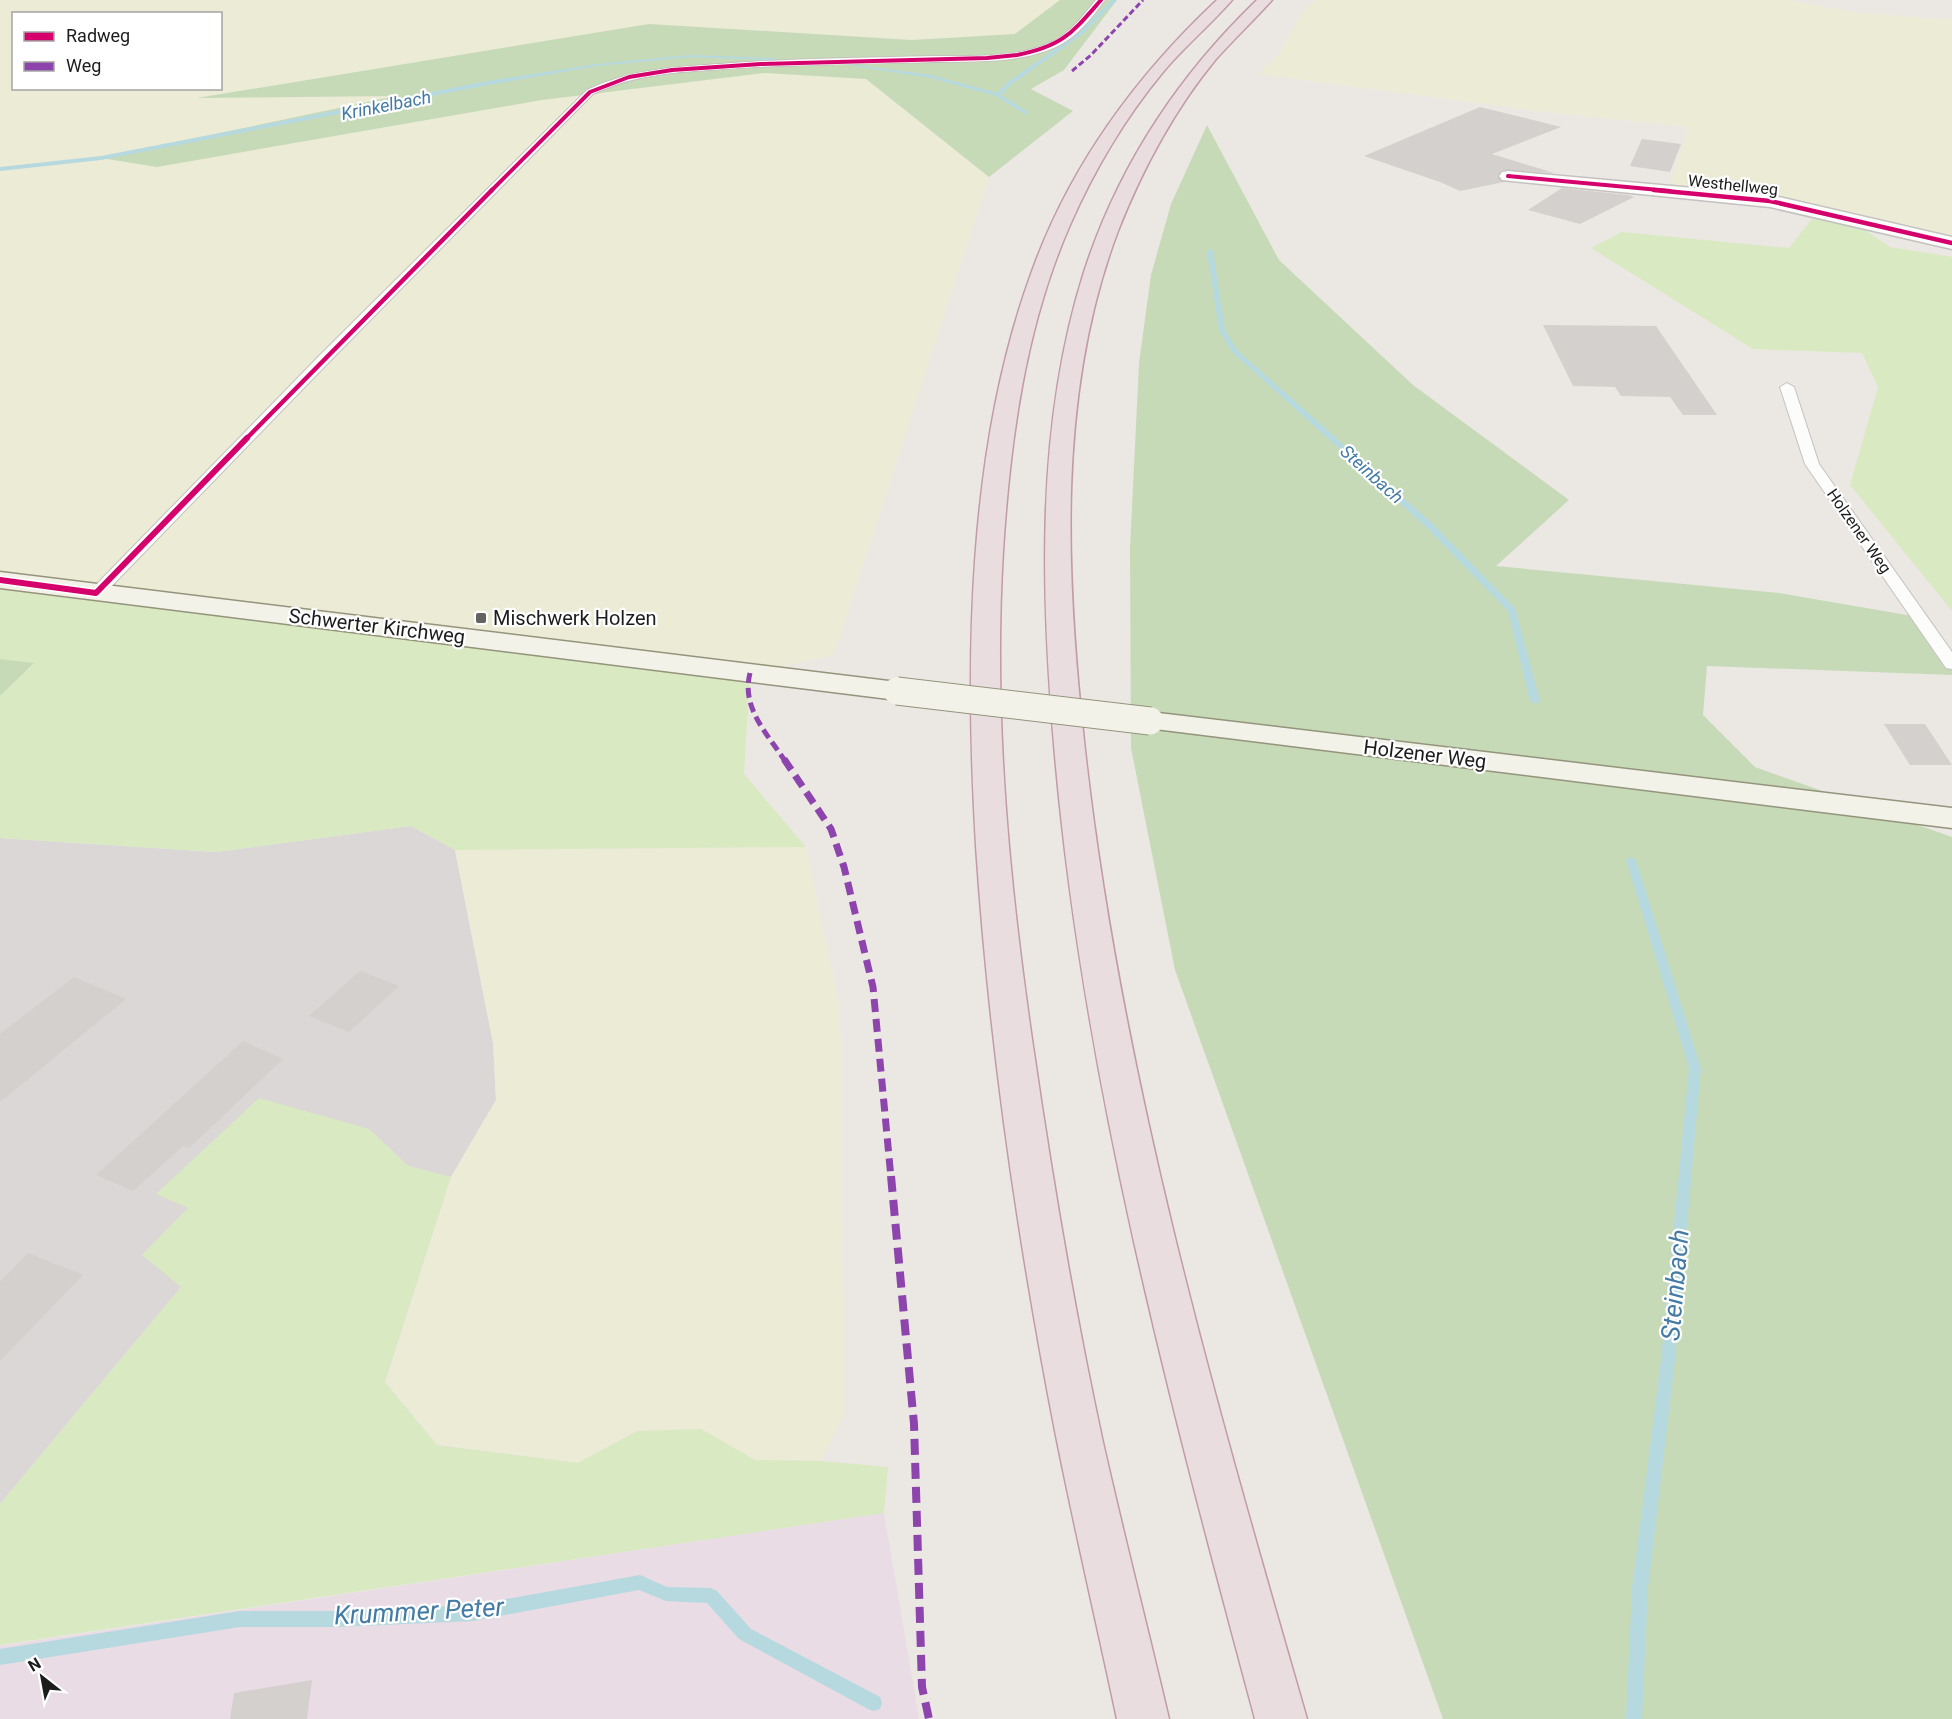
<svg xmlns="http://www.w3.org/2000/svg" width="1952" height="1719" viewBox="0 0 1952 1719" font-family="Roboto,sans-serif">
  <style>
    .residential { fill: #dad7d6 }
    .industrial { fill: #e9dce5 }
    .farmland { fill: #ecebd6; fill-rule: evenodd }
    .grass { fill: #d9e9c1 }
    .forest { fill: #c7dab8 }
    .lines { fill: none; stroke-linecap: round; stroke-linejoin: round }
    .stream { fill: #b6d9df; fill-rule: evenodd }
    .building { fill: #d3d0cd }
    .lane-casing { stroke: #c3c2c0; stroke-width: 2 }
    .street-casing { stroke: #c3c2c0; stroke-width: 3 }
    .secondary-casing { stroke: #94937c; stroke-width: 3 }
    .highway-casing { stroke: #c19ba8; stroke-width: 3 }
    .lane { fill: #fcfcfb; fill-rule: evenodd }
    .street { fill: #fcfcfb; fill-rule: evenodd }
    .secondary { fill: #f3f2e8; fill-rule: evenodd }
    .highway { fill: #e9dddf; fill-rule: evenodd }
    .secondary-bridge-casing { stroke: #94937c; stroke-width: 29; stroke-linecap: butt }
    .secondary-bridge { stroke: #f3f2e8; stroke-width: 27 }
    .quiet-far3 { stroke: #8e44ad; stroke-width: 3; stroke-dasharray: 6 3; stroke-linecap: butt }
    .quiet-far2 { stroke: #8e44ad; stroke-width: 5; stroke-dasharray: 10 5; stroke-linecap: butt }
    .quiet-far1 { stroke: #8e44ad; stroke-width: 7; stroke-dasharray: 13 7; stroke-linecap: butt }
    .quiet { stroke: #8e44ad; stroke-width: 8; stroke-dasharray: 16 8; stroke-linecap: butt }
    .cycleway-far2-casing { stroke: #fff; stroke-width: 5 }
    .cycleway-far1-casing { stroke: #fff; stroke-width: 7 }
    .cycleway-casing { stroke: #fff; stroke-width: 9 }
    .cycleway-far2 { stroke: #d6006c; stroke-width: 4 }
    .cycleway-far1 { stroke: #d6006c; stroke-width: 4.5 }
    .cycleway { stroke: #d6006c; stroke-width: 6 }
    .poi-dot { fill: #646362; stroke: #fff; stroke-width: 2 }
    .labels { text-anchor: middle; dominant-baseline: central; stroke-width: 4.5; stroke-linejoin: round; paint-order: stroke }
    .far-street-label { font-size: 16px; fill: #1c1c1c; stroke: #fff }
    .far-water-label { font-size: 18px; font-style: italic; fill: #437ba5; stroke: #fff }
    .poi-label { font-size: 20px; fill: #1c1c1c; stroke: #fff; text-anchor: start }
    .street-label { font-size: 20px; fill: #1c1c1c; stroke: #fff }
    .near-water-label { font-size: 26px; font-style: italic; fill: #437ba5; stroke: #fff }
  </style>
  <rect width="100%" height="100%" fill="#ebe8e4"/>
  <path class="residential" d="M411,826L455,850L493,1043L496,1100L451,1177L408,1166L369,1129L157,1193L188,1208L182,1286L0,1504V838L216,852Z"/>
  <path class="industrial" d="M884,1513L919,1719H0V1646Z"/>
  <path class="farmland" d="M0,0H1060L1015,34L912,40L649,24L202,98L400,95L542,100L765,73L865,79L989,177L834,655L750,673L0,580ZM14,14H220V88H14Z
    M1315,0H1789L1852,12L1952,20V239L1928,236L1824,207L1786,200L1669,188L1688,127L1537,111L1258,74L1278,54L1303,12Z
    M806,847L840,1009L844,1415L821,1461L755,1460L700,1429L637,1431L578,1463L437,1444L386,1382L451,1177L496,1100L493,1043L455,850Z"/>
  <path class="grass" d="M1814,216L1866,231L1890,247L1952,257V611L1850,485L1878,387L1862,353L1753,349L1591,248L1622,232L1789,248Z
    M0,580L750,673L744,774L806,847L455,850L411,826L216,852L0,838V696L33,664L0,659Z
    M259,1098L369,1129L408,1166L451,1177L385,1382L437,1445L578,1463L637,1431L701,1429L755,1460L821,1461L888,1467L884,1513L0,1645V1504L181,1287L142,1255L188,1208L156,1194Z"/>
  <path class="forest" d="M1060,0H1117L1064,70L1031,89L1073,111L989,177L866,79L765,73L542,100L157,167L101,158L396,96L197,98L649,24L912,40L1015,34Z
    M1207,125L1279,260L1413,385L1569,500L1496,566L1779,593L1930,619L1952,653V675L1707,666L1703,715L1755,767L1952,837V1719H1443L1175,970L1131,748L1130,548L1139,363L1151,275L1171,204Z
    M0,659L34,663L0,696Z"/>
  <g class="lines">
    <path class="stream" d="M1112,0H1117L1083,34L1012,84L1001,95L1028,112L1026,115L996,96L931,78L847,65L849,64L931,75L997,93L1008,82L1079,32Z
      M690,55L774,58L776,59L774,60L690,57L597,66L488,85L101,160L0,171V167L101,156L488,81L597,64Z
      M1210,249L1213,251L1225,330L1237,350L1432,523L1515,608L1540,701L1538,703H1532L1530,701L1508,611L1426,527L1232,352L1219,330L1207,251Z
      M1631,857L1636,860L1701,1068L1675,1360L1648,1588L1642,1719H1626L1632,1588L1661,1360L1689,1068L1626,860Z
      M640,1575L667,1587L711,1588L717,1591L751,1629L880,1697L882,1703L880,1709L874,1711L868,1709L739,1639L707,1603L666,1601L639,1590L473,1621L337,1627H240L0,1665V1649L240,1611H337L473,1605Z"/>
  </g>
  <path class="building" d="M1480,107L1561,127L1492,154L1554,173L1502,170L1497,176L1504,182L1460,191L1440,182L1364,156Z
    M1642,139L1681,144L1670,172L1630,166Z
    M1562,188L1628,195L1634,197L1580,224L1528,210Z
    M1543,325L1656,326L1717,415H1683L1670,397L1621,396L1615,387L1573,386Z
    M1884,724H1925L1952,765H1910Z
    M360,971L399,986L349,1032L309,1016Z
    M74,977L126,999L0,1102V1034Z
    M243,1041L283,1059L189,1148L183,1146L133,1191L96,1175Z
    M28,1253L83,1275L0,1361V1282Z
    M312,1680L307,1719H230L234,1693Z"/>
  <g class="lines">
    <defs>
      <path id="lane" d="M1096,0H1105C1093,16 1079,35 1060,45C1022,64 977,61 935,62C864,63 793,64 722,69C678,72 634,74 593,94L330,361L102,596H90L88,593L320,355L587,90C628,70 674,67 720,64C791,58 862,58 933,56C973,56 1018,59 1054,41C1072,32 1084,14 1096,0Z
        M1787,383L1794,387L1819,464L1952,652V669L1946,668L1805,464L1780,387Z"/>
      <path id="street" d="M1508,171L1770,195L1952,237V249L1770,207L1502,180L1499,176L1502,172Z"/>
      <path id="secondary" d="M0,572L897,682L907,685L912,691L907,697L897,700L0,588Z
        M1150,712L1952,808V828L1139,727L1135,721L1139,715Z"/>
      <path id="highway" d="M1217,0H1232C1210,25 1185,46 1163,72C1125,118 1094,170 1070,225C1025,327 1010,442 1003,551C993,717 1009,882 1033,1046C1052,1177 1074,1308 1102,1438C1123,1532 1147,1625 1169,1719H1117C1097,1625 1075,1531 1056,1436C1018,1242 989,1043 976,846C965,660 967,450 1031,274C1069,167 1135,77 1217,0Z
        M1257,0H1272C1254,20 1234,39 1216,59C1174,110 1142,170 1118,231C1056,394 1066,580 1085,750C1122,1081 1215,1400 1307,1719H1255C1170,1402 1084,1084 1055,756C1041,596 1035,427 1084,272C1118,167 1178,76 1257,0Z"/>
    </defs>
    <use href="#lane" class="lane-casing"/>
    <use href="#street" class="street-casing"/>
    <use href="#secondary" class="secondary-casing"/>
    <use href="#highway" class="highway-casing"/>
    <use href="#lane" class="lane"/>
    <use href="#street" class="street"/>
    <use href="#secondary" class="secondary"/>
    <use href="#highway" class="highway"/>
    <defs>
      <path id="secondary-bridge" d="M897,691L1150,721"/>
    </defs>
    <use href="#secondary-bridge" class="secondary-bridge-casing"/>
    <use href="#secondary-bridge" class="secondary-bridge"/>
    <path class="quiet-far3" d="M1072,71L1091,55L1143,0"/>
    <path class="quiet-far2" d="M750,673C741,708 767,733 785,761"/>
    <path class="quiet-far1" d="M784,759L831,829L844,867L873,987L891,1178"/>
    <path class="quiet" d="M891,1176L914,1424L922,1687L929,1719"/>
    <defs>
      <path id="cycleway-far2" d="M1508,176L1670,191
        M491,191L590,92L629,77L672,70L761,64L987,58L1017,55C1063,46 1072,33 1101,0"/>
      <path id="cycleway-far1" d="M1654,190L1770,201L1952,243
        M246,439L492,190"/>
      <path id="cycleway" d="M0,580L96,593L247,438"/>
    </defs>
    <use href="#cycleway-far2" class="cycleway-far2-casing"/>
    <use href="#cycleway-far1" class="cycleway-far1-casing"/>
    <use href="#cycleway" class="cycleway-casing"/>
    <use href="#cycleway-far2" class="cycleway-far2"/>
    <use href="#cycleway-far1" class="cycleway-far1"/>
    <use href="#cycleway" class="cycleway"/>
  </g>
  <rect class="poi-dot" x="475" y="612" width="12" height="12" rx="3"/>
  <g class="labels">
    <g class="far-street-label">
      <text transform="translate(1733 185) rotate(6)">Westhellweg</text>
      <text transform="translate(1859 531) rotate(55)">Holzener Weg</text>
    </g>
    <g class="far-water-label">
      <text transform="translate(386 105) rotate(-11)">Krinkelbach</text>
      <text transform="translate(1372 474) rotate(42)">Steinbach</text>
    </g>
    <g class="poi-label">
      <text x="493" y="618">Mischwerk Holzen</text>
    </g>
    <g class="street-label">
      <text transform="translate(377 626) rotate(7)">Schwerter Kirchweg</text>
      <text transform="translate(1425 754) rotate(7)">Holzener Weg</text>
    </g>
    <g class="near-water-label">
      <text transform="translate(1675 1285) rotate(-85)">Steinbach</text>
      <text transform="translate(419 1611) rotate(-3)">Krummer Peter</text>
    </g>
  </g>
  <rect x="12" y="12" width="210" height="78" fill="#ffffff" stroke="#a4a4a4" stroke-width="1.5"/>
  <rect x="24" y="32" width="30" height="9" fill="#d6006c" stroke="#a4a4a4" stroke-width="1.5"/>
  <text x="66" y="42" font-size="18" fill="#1c1c1c">Radweg</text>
  <rect x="24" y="62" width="30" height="9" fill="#8e44ad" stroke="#a4a4a4" stroke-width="1.5"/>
  <text x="66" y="72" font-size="18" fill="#1c1c1c">Weg</text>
  <g transform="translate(42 1677) rotate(329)" stroke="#ffffff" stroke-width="4.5" paint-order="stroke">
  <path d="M0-4.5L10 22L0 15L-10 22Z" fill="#1c1c1c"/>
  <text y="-9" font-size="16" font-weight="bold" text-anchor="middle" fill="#1c1c1c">N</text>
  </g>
</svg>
